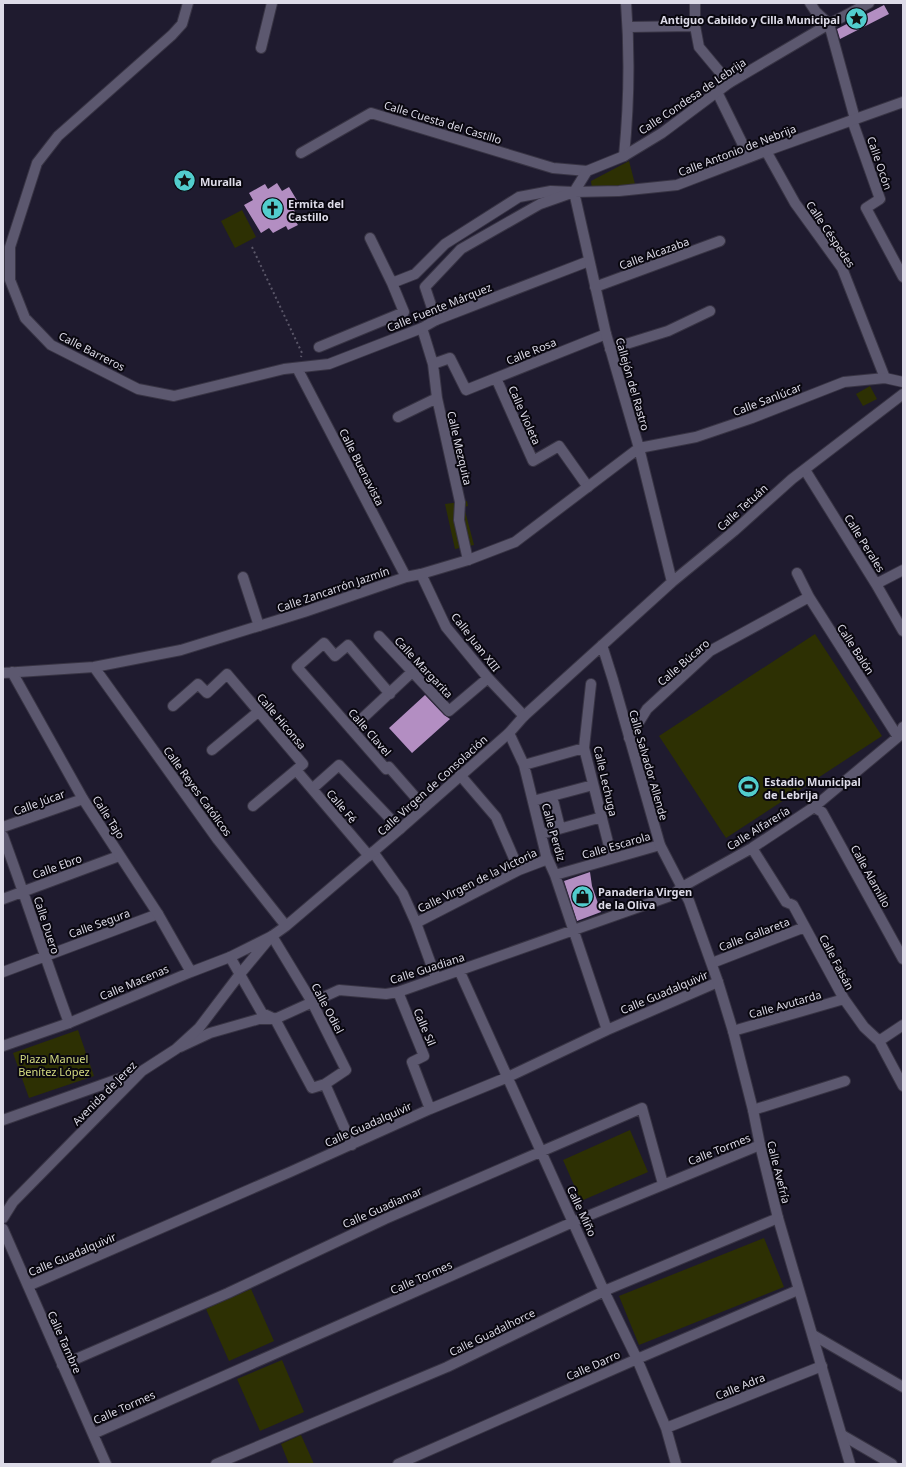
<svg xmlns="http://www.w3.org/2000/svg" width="906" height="1467" viewBox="0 0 906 1467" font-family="'Noto Sans',sans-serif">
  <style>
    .green { fill: #2d3003 }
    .building { fill: #b38ec2 }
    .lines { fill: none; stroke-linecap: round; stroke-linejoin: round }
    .street-casing { stroke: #383444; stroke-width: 12 }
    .secondary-casing { stroke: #383444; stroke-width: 12 }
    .path { stroke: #5a5668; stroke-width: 2; stroke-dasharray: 2 3; stroke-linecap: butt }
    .street { stroke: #5c586f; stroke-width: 10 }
    .secondary { stroke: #5c586f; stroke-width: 10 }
    .labels { text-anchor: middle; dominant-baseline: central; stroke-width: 4; stroke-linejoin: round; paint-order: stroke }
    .poi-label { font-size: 11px; font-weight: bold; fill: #dddbe8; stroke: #09070f; text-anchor: start }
    .street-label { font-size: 11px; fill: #dddbe8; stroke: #09070f }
    .park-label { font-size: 11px; fill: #d3db80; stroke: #09070f }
  </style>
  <rect width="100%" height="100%" fill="#1f1b2f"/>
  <path class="green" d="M629,161L635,184L592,189L591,181Z
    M242,210L256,237L235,248L221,221Z
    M870,386L877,399L863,406L856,394Z
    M467,501L468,506L464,507L474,545L455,549L445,504Z
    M815,634L882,736L726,838L659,736Z
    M78,1030L94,1076L29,1098L13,1053Z
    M630,1130L648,1172L581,1201L563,1160Z
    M764,1238L784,1287L639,1345L619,1296Z
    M251,1289L274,1341L229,1361L206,1309Z
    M282,1360L304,1412L260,1431L237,1379Z
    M301,1435L314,1464H289L281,1444Z"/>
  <path class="building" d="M884,5L889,14L840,39L837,29Z
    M277,183L282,191L289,187L301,207L294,210L300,219L296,222L298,225L288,230L286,226L273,233L269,228L261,233L244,205L253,200L249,193L265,184L268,189Z
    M425,695L444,715L450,719L412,753L389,728Z
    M590,872L592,886L601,912L577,921L564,881Z"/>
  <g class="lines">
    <defs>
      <path id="street" d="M695,3V26L699,47L729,83
        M810,3L816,12L829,24L855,119
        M628,27L695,26
        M261,48L272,3
        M717,92L749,157
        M852,120L880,199L866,208L903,277
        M766,151L795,203L842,268L885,378
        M301,153L371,113L553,168L587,171
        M624,156C629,105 630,54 626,3
        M392,283L415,274L445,244L519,197L551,191L574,192
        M595,287L720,241
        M436,320L589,261
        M422,328L433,364L437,398L460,502L459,520L468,560
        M319,347L404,312L392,283L370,238
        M610,349L668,331L710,311
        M433,364L450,358L466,390L606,334
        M496,378L533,461L559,446L588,487
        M398,417L437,398
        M805,470L876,584L903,631
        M797,573L809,597L898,737
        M421,574L446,627L488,678L524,716
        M243,577L259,626
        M876,584L903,570
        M379,636L449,711L488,678
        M591,684L584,748L612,858
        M390,694L348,645L335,656L324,643L297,667L386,769L389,767L424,807
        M173,706L198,684L207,693L227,674L303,764L296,770L369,856
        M351,729L412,672
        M509,733L524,765L546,855L555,875L607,1030
        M629,738L647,709L710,651L809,597
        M212,750L259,711
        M524,765L584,748
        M460,775L496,817L519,870
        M312,789L339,765L400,829
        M552,796L560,828
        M533,801L593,785
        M253,806L296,770
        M814,807L822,812L903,959
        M3,827L83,799
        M541,834L602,817
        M3,836C26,898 46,961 69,1023
        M752,848L786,902L793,905L844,999L864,1027L879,1041L903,1086
        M373,852L403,894L416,923L436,978
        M555,875L660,845
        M3,899L119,856
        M416,923L519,870L548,859
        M272,936L312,1002L346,1070L325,1084
        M230,957L262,1013L275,1019L312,1088L325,1084L352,1145
        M712,963L805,927
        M459,970L604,1291L637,1359L666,1428L676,1464
        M3,972L158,914
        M398,992L424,1056L412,1062L430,1109
        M733,1031L844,999
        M879,1041L903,1025
        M180,1047L210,1033L259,1019H275L339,990L386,994L398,992L673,895L682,887L752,848L814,807L898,737L903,727
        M753,1110L845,1081
        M3,1229L106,1464
        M28,1286L290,1172L430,1109L508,1077L607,1030L718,982
        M813,1335L903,1387
        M62,1365L228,1293L385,1219L642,1108L663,1184
        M666,1428L822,1366
        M93,1434L573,1222L760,1145
        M842,1435L892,1464
        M216,1464L447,1367L604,1291L778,1218
        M398,1464L637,1359L798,1290"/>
      <path id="secondary" d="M188,3L182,24L172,35L58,136L37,163L10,247V280L25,318L51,345L138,389L174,396L284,369L329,364L422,328L436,320L425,287L461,249L540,204L574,192L619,191L677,185L766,151L903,102
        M574,192L606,334L639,448L672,582
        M574,192L587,171L624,156L662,133L729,83L829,24L869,3
        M297,368L406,577
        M602,645L613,680L660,845L689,901L718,982L733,1031L753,1110L760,1145L778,1218L850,1464
        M94,667L218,840L286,926
        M12,672L83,799L158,914L191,972
        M3,673L94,667L181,650L304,612L406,577L421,574L468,560L515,542L639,448L696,437L752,418L844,382L885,378L903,382
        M3,1046L69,1023L191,972L230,957L272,936L286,926L400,829L509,733L524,716L672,582L734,531L792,479L903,394
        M3,1120L138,1072
        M3,1218L13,1202L142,1071L176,1049L199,1028L240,974L269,939"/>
    </defs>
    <use href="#street" class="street-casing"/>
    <use href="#secondary" class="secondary-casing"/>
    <path class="path" d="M252,247L302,353L301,357"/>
    <use href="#street" class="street"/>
    <use href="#secondary" class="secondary"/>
  </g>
  <defs>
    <symbol id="sight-disc" viewBox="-11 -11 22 22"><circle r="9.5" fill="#52cdcd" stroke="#09070f"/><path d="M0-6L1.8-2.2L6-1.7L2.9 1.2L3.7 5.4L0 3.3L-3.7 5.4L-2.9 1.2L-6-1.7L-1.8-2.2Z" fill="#111"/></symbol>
    <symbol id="church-disc" viewBox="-11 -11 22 22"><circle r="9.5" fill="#52cdcd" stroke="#09070f"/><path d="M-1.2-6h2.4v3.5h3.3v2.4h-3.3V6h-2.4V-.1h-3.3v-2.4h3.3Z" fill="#111"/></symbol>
    <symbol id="stadium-disc" viewBox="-11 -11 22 22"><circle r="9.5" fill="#52cdcd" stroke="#09070f"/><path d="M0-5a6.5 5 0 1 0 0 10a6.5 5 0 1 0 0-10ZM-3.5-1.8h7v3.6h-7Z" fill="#111"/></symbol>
    <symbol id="shop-disc" viewBox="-11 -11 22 22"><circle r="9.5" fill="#52cdcd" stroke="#09070f"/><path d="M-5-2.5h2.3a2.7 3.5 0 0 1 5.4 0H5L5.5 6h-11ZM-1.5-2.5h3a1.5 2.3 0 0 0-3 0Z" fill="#111"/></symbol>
  </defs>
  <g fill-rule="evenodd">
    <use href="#sight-disc" x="844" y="6" width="25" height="25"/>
    <use href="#sight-disc" x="172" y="168" width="25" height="25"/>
    <use href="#church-disc" x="260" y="196" width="25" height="25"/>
    <use href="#stadium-disc" x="736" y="774" width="25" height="25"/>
    <use href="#shop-disc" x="570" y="884" width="25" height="25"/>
  </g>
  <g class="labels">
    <g class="poi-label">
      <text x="840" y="19" text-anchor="end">Antiguo Cabildo y Cilla Municipal</text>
      <text x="200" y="181">Muralla</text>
      <text x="288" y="203">Ermita del<tspan x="288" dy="13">Castillo</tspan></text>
      <text x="764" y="781">Estadio Municipal<tspan x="764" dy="13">de Lebrija</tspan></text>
      <text x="598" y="891">Panaderia Virgen<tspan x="598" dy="13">de la Oliva</tspan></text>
    </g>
    <g class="street-label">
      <text transform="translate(692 96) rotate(-34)">Calle Condesa de Lebrija</text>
      <text transform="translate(443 122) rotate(17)">Calle Cuesta del Castillo</text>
      <text transform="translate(737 150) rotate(-21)">Calle Antonio de Nebrija</text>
      <text transform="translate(880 163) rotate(71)">Calle Ocón</text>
      <text transform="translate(831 234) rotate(56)">Calle Céspedes</text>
      <text transform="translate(654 253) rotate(-20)">Calle Alcazaba</text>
      <text transform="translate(439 307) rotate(-22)">Calle Fuente Márquez</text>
      <text transform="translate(92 351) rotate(27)">Calle Barreros</text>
      <text transform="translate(531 351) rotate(-22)">Calle Rosa</text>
      <text transform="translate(633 384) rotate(74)">Callejón del Rastro</text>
      <text transform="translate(767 399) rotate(-21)">Calle Sanlúcar</text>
      <text transform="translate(525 415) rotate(66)">Calle Violeta</text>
      <text transform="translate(460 448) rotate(77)">Calle Mezquita</text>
      <text transform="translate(362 467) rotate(63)">Calle Buenavista</text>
      <text transform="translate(742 507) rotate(-42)">Calle Tetuán</text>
      <text transform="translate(865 543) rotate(58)">Calle Perales</text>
      <text transform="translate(333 589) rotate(-19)">Calle Zancarrón Jazmín</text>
      <text transform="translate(476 642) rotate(52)">Calle Juan XIII</text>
      <text transform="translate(856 649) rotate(57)">Calle Balón</text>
      <text transform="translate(683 662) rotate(-41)">Calle Búcaro</text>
      <text transform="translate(424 667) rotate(47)">Calle Margarita</text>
      <text transform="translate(282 721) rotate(50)">Calle Hiconsa</text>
      <text transform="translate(370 732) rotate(49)">Calle Clavel</text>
      <text transform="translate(649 765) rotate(74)">Calle Salvador Allende</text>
      <text transform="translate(606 781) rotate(77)">Calle Lechuga</text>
      <text transform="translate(432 785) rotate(-42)">Calle Virgen de Consolación</text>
      <text transform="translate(198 791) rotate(54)">Calle Reyes Católicos</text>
      <text transform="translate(39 802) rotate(-20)">Calle Júcar</text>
      <text transform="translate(342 806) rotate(50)">Calle Fé</text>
      <text transform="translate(109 817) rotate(57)">Calle Tajo</text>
      <text transform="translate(758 828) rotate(-32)">Calle Alfarería</text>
      <text transform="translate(554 832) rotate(74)">Calle Perdiz</text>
      <text transform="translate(616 845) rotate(-16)">Calle Escarola</text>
      <text transform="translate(57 866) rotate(-20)">Calle Ebro</text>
      <text transform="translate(871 876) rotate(61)">Calle Alamillo</text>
      <text transform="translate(477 880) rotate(-26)">Calle Virgen de la Victoria</text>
      <text transform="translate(99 923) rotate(-20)">Calle Segura</text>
      <text transform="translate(47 925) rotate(72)">Calle Duero</text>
      <text transform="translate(754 934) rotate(-21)">Calle Gallareta</text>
      <text transform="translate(837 962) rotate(62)">Calle Faisán</text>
      <text transform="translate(427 968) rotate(-18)">Calle Guadiana</text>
      <text transform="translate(134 982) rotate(-23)">Calle Macenas</text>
      <text transform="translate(664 992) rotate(-23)">Calle Guadalquivir</text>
      <text transform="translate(785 1004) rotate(-16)">Calle Avutarda</text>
      <text transform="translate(328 1008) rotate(62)">Calle Odiel</text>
      <text transform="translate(425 1027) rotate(67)">Calle Sil</text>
      <text transform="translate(104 1093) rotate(-45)">Avenida de Jerez</text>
      <text transform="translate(368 1124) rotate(-24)">Calle Guadalquivir</text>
      <text transform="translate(719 1149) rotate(-22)">Calle Tormes</text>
      <text transform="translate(779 1172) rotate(76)">Calle Avefría</text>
      <text transform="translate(382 1207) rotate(-24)">Calle Guadiamar</text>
      <text transform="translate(582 1211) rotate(65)">Calle Miño</text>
      <text transform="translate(72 1254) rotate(-23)">Calle Guadalquivir</text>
      <text transform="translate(421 1277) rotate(-24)">Calle Tormes</text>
      <text transform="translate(492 1332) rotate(-26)">Calle Guadalhorce</text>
      <text transform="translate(65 1342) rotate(66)">Calle Tambre</text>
      <text transform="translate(593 1365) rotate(-24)">Calle Darro</text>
      <text transform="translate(740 1386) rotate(-22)">Calle Adra</text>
      <text transform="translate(124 1407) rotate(-24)">Calle Tormes</text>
    </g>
    <g class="park-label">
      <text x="54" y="1058">Plaza Manuel<tspan x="54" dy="13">Benítez López</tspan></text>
    </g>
  </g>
  <rect width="906" height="1467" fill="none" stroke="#dddbe8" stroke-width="8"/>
</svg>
